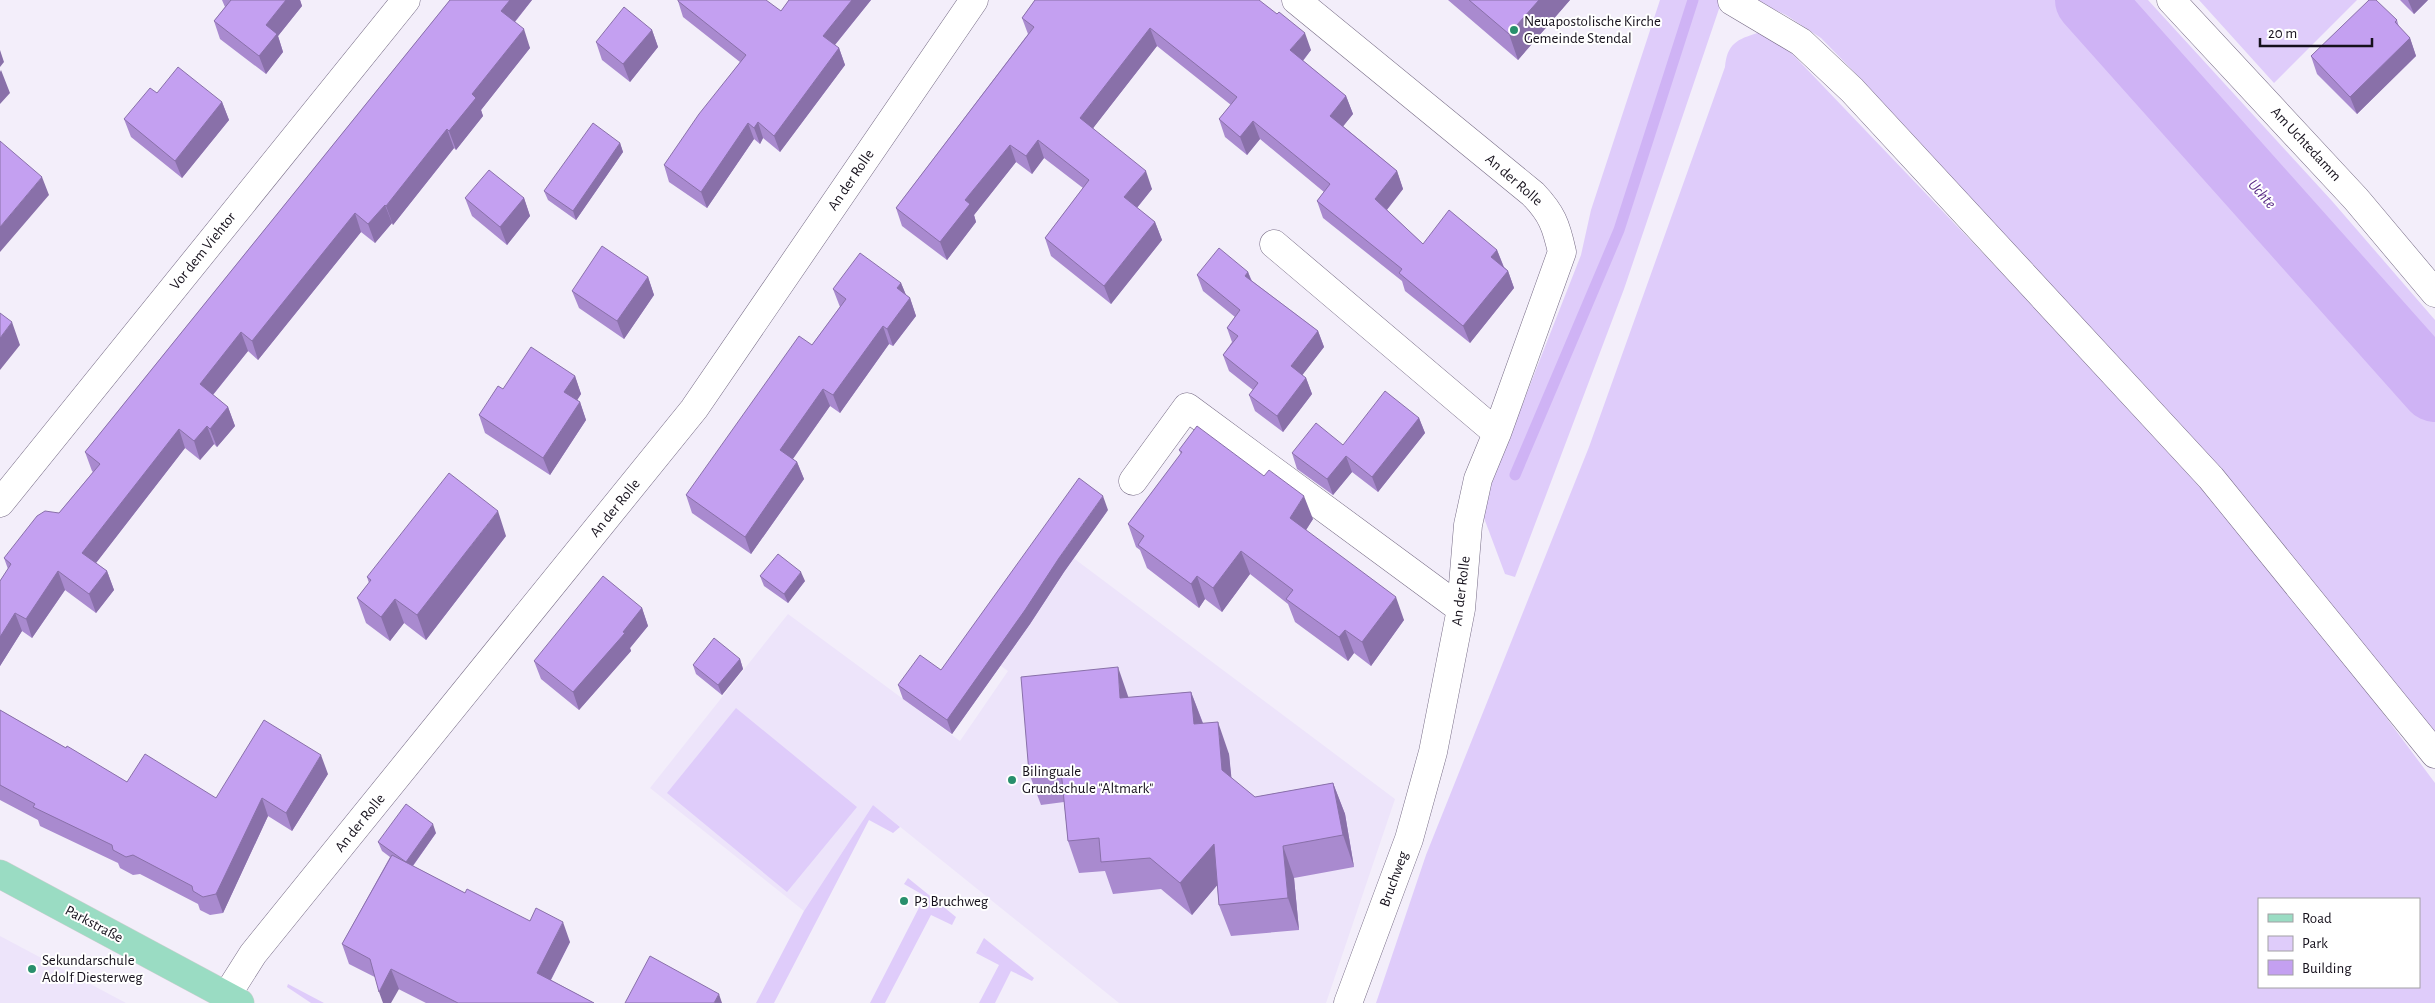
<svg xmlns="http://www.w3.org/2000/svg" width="2435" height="1003" viewBox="0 0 2435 1003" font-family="'Alegreya Sans',sans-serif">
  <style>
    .built { fill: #ede4fa }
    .green { fill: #dfccfa; fill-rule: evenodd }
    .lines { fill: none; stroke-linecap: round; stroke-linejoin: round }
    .stream { stroke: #cfb3f5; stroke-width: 11 }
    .river { stroke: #cfb3f5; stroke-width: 68 }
    .minor-casing { stroke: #766b85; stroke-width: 29 }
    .major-casing { stroke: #d0cfd2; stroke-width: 29 }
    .minor { stroke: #fff; stroke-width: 28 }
    .major { stroke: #9adcc3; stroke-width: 28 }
    .wall { fill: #a98acf }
    .shaded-wall { fill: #8970a9 }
    .building { fill: #c4a0f1; stroke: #8970a9 }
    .poi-dot { fill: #288f6c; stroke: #fff; stroke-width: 2 }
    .labels { text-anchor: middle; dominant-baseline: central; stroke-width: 4; stroke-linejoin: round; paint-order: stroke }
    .poi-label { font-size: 15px; fill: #16111c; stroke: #fff; text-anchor: start }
    .street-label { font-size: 15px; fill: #16111c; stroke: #fff }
    .water-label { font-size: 16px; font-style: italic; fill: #592a86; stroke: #fff }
  </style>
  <rect width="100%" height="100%" fill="#f3eefa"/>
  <path class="built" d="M1048,539L1395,799L1326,1003H1119L873,805L804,911L650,788L788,614L960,741L1008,671L973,646Z
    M0,936L126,1003H0Z"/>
  <path class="green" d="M1660,0H1722L1624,289L1515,577L1505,574L1481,510L1581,255L1591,210Z
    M1754,0H2148L2332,201L2435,320V739L2201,453L1863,81L1821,38L1786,15Z
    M2199,0H2357L2274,83Z
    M1758,33L1777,38L2109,385L2213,498L2353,673L2435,783V1003H1376L1426,855L1589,447L1725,67C1727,44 1737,39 1758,33ZM2259,899H2419V987H2259Z
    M736,708L857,807L787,892L667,793Z
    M873,805L900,827L893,833L869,820L774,1003H756L804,911Z
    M908,878L956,917L952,925L931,915L885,1003H870L925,896L904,884Z
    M984,938L1034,978L1032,981L1011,971L995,1003H979L999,965L976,953Z
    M288,984L324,1003H311L287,987Z"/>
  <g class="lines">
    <path class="stream" d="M1515,475L1619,230L1693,0"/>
    <path class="river" d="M2089,0L2435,388"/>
    <defs>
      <path id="minor" d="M1296,0L1533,194C1552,214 1556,225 1562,252L1497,433L1478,479L1468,525L1461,609L1433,752L1409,839L1348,1003
        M2171,0L2356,199L2435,293
        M1732,1L1801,42L1852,90L2211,478L2435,754
        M1274,244L1497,433
        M1133,481L1187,407L1461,609
        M0,503L406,0
        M227,995L253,954L694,409L974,0"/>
      <path id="major" d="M0,874L240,1003"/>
    </defs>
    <use href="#minor" class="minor-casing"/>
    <use href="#major" class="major-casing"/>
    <use href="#minor" class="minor"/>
    <use href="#major" class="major"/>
  </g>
  <path class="wall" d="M222,0H300L302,6L278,36L283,52L266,74L220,39L214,21L225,7Z
    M450,0H532L515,22L530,48L481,110L483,116L456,150L454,148L393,225L392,223L375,243L361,232L258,360L248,351L213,395L228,407L235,426L217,447L214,444L200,460L185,448L96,563L107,571L114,590L96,613L65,590L32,638L22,631L0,666V581L8,569L4,558L59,513L93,472L92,471L85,452Z
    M789,0H871L835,45L839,48L845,65L780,152L763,138L760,144L754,139L707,208L669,182L664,165L740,62L683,17L678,1L781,11Z
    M1035,0L1311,50L1303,61L1346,96L1353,114L1343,126L1397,171L1403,189L1387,210L1423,244L1497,250L1504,267L1508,271L1514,288L1470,343L1405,291L1402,281L1323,218L1317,201L1324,192L1260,139L1247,155L1225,137L1219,119L1231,105L1157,46L1093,128L1152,189L1137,208L1155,222L1162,240L1111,304L1051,256L1045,238L1083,188L1044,158L1032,174L1016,162L974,215L976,222L947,260L902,226L896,208L1028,34L1022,18Z
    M1448,0H1570L1518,60Z
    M2400,0H2428L2414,14Z
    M2397,20L2399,27L2410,38L2416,56L2357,114L2317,74L2311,56Z
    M652,30L658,47L630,82L602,60L596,42Z
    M157,93L222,102L229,120L182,178L131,137L124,119Z
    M620,143L623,152L576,220L548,200L544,191Z
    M465,198H524L530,216L507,245L472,216Z
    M1248,272L1252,281L1318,331L1324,347L1302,375L1306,378L1312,394L1283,432L1255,411L1249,395L1253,390L1229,371L1223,355L1232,342L1227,328L1235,317L1203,291L1197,275Z
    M648,277L654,295L624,339L579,308L572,291Z
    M901,283L906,295L910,298L916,316L893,346L889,344L840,413L830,406L793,459L797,462L804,479L751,554L692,513L686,495L812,345L840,307L833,289Z
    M575,376L581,394L577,400L580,402L586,420L550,475L485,433L479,415L503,389Z
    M1419,418L1425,433L1378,492L1352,472L1333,495L1297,469L1292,453L1343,445Z
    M1179,450L1313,519L1306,530L1404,620L1371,666L1354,653L1348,661L1295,622L1288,604L1250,574L1222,612L1205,599L1199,608L1147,568L1140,550L1136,547L1128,524L1181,454Z
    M1108,510L1064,572L1030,624L952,734L903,699L898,685L941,670Z
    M506,536L426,640L404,623L390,641L366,623L357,598L369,583L367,577Z
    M760,576L805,581L788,603L764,586Z
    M642,608L648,626L630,648L631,651L579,710L541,679L534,661Z
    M740,659L743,669L722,695L696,674L693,665Z
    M1191,692L1203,723L1229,754L1231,778L1255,797L1333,783L1345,814L1354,867L1294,878L1299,930L1231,936L1219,905L1217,885L1192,915L1161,889L1113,894L1105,871L1079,873L1068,841L1064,802L1041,805L1029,773L1129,698Z
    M0,710L66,748L127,782L216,798L328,774L292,831L268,816L223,913L210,915L200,910L198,904L140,874L133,875L120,868L118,863L40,826L38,820L0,800Z
    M436,833L413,866L465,893L570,942L551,980L594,1003H426L349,964L342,944L390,857L382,851L378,842Z"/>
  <path class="shaded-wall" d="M286,0H300L302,6L278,36L283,52L266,74L259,56L266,25Z
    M510,0H532L508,30L501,11Z
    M852,0H871L829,52L823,36Z
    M1539,0H1570L1518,60L1509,34Z
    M2408,0H2428L2414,14Z
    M1150,28L1157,46L1087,136L1080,118Z
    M524,29L530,48L481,110L483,116L456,150L449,131L472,94Z
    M652,30L658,47L630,82L623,64Z
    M1305,33L1311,50L1297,68L1290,50Z
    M2410,38L2416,56L2357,114L2350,97Z
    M839,48L845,65L780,152L774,136Z
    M0,50L4,62L0,67Z
    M1,70L10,93L0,104V72Z
    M1346,96L1353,114L1337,134L1330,116Z
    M222,102L229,120L182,178L175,161Z
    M1253,121L1260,139L1247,155L1240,137Z
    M758,122L763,138L760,144L754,128Z
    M748,123L754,139L707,208L701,192Z
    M447,129L454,148L393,225L386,206Z
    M1038,140L1044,158L1032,174L1026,156Z
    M620,143L623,152L576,220L573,211Z
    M1010,145L1016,162L974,215L976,222L947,260L940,242L965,200Z
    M1146,171L1152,189L1131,215L1124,197Z
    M1397,171L1403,189L1381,217L1375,199Z
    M42,177L49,195L0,252V227Z
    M524,198L530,216L507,245L500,227Z
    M385,205L392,223L375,243L368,224Z
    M355,213L361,232L258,360L252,341Z
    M1155,222L1162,240L1111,304L1104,286Z
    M1497,250L1504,268L1491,257Z
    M1508,271L1514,288L1470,343L1463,326Z
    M1248,272L1254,289L1245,276Z
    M648,277L654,295L624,339L617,321Z
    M901,283L908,300L897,288Z
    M910,298L916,316L893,346L887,329Z
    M12,322L20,345L0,370V338Z
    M883,326L889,344L840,413L833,395Z
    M1318,331L1324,347L1297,382L1291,366Z
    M241,332L248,351L207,402L200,384Z
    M575,376L581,394L571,410L564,392Z
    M1306,378L1312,394L1283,432L1277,416Z
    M823,389L830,406L787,467L780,450Z
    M580,402L586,420L550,475L543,458Z
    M228,407L235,426L217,447L210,429Z
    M1419,418L1425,433L1378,492L1372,477Z
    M207,426L214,444L200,460L194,441Z
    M179,429L185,448L89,572L82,553Z
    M1346,456L1352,472L1333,495L1327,479Z
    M797,462L804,479L751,554L745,537Z
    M1103,496L1108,510L1064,572L1030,624L952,734L947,720L1059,558Z
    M1304,496L1313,519L1299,541L1290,518Z
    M498,511L506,536L426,640L417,615Z
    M1241,551L1250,574L1222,612L1213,588Z
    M58,571L65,590L32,638L26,619Z
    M107,571L114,590L96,613L89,594Z
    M801,572L805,581L788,603L784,594Z
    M1197,576L1205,599L1199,608L1191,584Z
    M1396,597L1404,620L1371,666L1362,642Z
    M395,599L404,623L390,641L381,617Z
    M642,608L648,626L630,648L631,651L579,710L573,692Z
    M15,613L22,631L0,666V637Z
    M1345,630L1354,653L1348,661L1339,637Z
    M740,659L743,669L722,695L718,685Z
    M1118,667L1129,699L1120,698Z
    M1191,692L1203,724H1194Z
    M1218,722L1229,754L1234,802L1222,770Z
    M321,755L328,774L292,831L286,813Z
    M1333,783L1345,814L1354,867L1343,835Z
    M262,798L268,816L223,913L216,894Z
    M433,824L436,833L409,871L406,862Z
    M1214,844L1225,876L1192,915L1180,883Z
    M1283,846L1294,878L1299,930L1288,898Z
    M563,922L570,942L544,993L537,973Z
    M391,969L399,989L391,1003H383L379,992Z
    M719,994L722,1003H714Z"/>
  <path class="building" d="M231,0H286L266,25L277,34L259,56L214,21Z
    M450,0H510L501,11L524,29L472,94L476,98L449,131L447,129L386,206L385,205L368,224L355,213L252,341L241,332L200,384L228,407L210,429L207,426L194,441L179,429L82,553L107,571L89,594L58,571L26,619L15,613L0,637V581L11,564L4,558L37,516L45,511L59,513L100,464L85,452Z
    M678,0H766L781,11L789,0H852L823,36L839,48L774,136L758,122L754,128L748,123L701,192L664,165L699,114L746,55L678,1Z
    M1035,0H1259L1277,14L1279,12L1305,33L1290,50L1346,96L1330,116L1397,171L1375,199L1423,244L1449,210L1497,250L1491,257L1508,271L1463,326L1399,273L1402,269L1317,201L1330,184L1253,121L1240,137L1219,119L1237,97L1150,28L1080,118L1146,171L1124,197L1155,222L1104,286L1045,238L1089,180L1038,140L1026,156L1010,145L965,200L970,204L940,242L896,208L1034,27L1022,18Z
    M1469,0H1539L1509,34Z
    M2369,0H2376L2397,20L2395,22L2410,38L2350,97L2311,56Z
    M624,7L652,30L623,64L596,42Z
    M178,67L222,102L175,161L124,119L150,88L157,93Z
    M593,123L620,143L573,211L544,191Z
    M0,141L42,177L0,227Z
    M489,170L524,198L500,227L465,198Z
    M602,246L648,277L617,321L572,291Z
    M1219,248L1248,272L1245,276L1318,331L1291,366L1306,378L1277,416L1249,395L1258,383L1223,355L1238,336L1227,328L1240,310L1197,275Z
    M860,253L901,283L897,288L910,298L887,329L883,326L833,395L823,389L780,450L797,462L745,537L686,495L799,336L812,345L846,299L833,289Z
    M0,313L12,322L0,338Z
    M531,347L575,376L564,392L580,402L543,458L479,415L498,386L503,389Z
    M1385,391L1419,418L1372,477L1346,456L1327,479L1292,453L1316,423L1343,445Z
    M1197,426L1264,476L1269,470L1304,496L1290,518L1396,597L1362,642L1345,630L1339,637L1286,599L1293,590L1241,551L1213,588L1197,576L1191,584L1138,545L1144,536L1128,524L1182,452L1179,450Z
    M449,473L498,511L417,615L395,599L381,617L357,598L371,580L367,577Z
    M1079,478L1103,496L1059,558L1025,610L947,720L898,685L920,655L941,670Z
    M778,554L801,572L784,594L760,576Z
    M603,576L642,608L623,632L625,633L573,692L534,661Z
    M714,638L740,659L718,685L693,665Z
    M1118,667L1120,698L1191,692L1194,724L1218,722L1222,770L1255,797L1333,783L1343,835L1283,846L1288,898L1219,905L1214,844L1180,883L1150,858L1101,862L1099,838L1068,841L1061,770L1029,773L1021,677Z
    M0,710L66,748L67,746L127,782L145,754L216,798L264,720L321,755L286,813L262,798L216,894L203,897L193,891L192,886L133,855L126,857L113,850L112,845L33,807L35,804L0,785Z
    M406,804L433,824L406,862L378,842Z
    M392,855L465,893L467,889L530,921L536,908L563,922L537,973L594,1003H458L391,969L379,992L370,959L342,944Z
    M650,956L719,994L714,1003H625Z"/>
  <g class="poi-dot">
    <circle cx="1514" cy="30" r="5"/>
    <circle cx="1012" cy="780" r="5"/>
    <circle cx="904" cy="901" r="5"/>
    <circle cx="32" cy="969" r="5"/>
  </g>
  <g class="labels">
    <g class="poi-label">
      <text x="1524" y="21">Neuapostolische Kirche<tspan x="1524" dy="17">Gemeinde Stendal</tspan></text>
      <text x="1022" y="771">Bilinguale<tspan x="1022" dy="17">Grundschule "Altmark"</tspan></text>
      <text x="914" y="901">P3 Bruchweg</text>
      <text x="42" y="960">Sekundarschule<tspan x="42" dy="17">Adolf Diesterweg</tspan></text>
    </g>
    <g class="street-label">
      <text transform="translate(2306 144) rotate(47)">Am Uchtedamm</text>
      <text transform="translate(851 180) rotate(-56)">An der Rolle</text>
      <text transform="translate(1514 180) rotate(41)">An der Rolle</text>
      <text transform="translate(203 251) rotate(-51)">Vor dem Viehtor</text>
      <text transform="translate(615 508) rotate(-51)">An der Rolle</text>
      <text transform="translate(1461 591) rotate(-83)">An der Rolle</text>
      <text transform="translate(360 823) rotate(-51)">An der Rolle</text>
      <text transform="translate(1394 879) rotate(-70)">Bruchweg</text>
      <text transform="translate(94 924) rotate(28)">Parkstraße</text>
    </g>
    <g class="water-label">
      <text transform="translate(2262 194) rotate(48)">Uchte</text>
    </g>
  </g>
  <rect x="2258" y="898" width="162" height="90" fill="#ffffff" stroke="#a2a0a4"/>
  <rect x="2268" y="914" width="25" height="8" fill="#9adcc3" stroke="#a2a0a4"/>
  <text x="2302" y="923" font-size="15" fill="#16111c">Road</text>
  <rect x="2268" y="936" width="25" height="15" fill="#dfccfa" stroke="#a2a0a4"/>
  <text x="2302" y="948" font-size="15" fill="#16111c">Park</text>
  <rect x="2268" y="960" width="25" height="15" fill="#c4a0f1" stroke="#a2a0a4"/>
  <text x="2302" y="973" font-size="15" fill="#16111c">Building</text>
  <path d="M2260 38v8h112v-8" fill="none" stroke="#16111c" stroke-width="2.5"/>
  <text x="2268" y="38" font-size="15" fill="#16111c" stroke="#ffffff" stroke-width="4" paint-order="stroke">20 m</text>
</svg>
